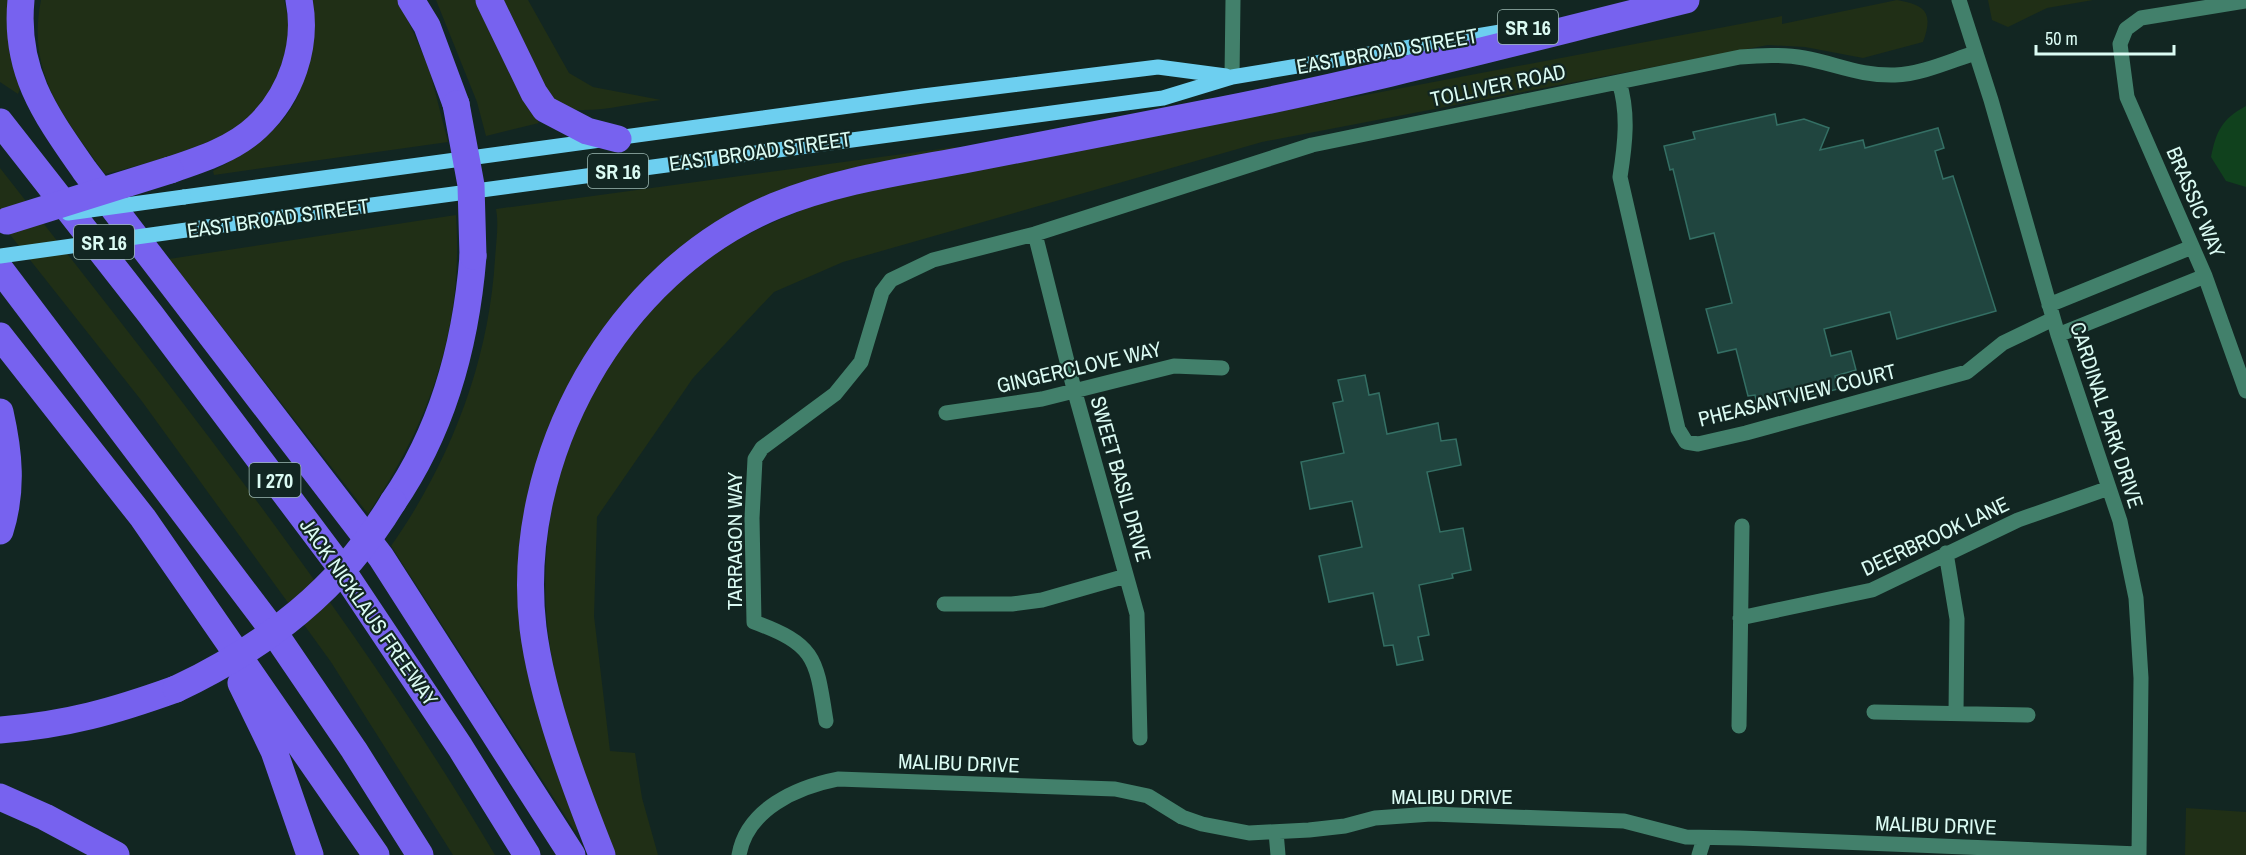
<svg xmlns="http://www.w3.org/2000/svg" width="2246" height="855" viewBox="0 0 2246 855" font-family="'Archivo Narrow',sans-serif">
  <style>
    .green { fill: #202f16 }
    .water { fill: #10411d }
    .building { fill: #20453f; stroke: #346f64; stroke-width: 1.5 }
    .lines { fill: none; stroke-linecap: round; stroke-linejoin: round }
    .minor { stroke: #42806b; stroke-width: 15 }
    .major { stroke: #6dcff0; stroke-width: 15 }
    .highway { stroke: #7762ef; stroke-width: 27 }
    .major-bridge { stroke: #6dcff0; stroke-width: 15 }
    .highway-bridge { stroke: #7762ef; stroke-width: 27 }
    .labels { text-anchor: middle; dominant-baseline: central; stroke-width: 4.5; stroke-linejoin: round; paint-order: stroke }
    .shield { fill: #122622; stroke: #9fbbb4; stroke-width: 1.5 }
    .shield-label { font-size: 20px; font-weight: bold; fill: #dbfbf3 }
    .street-label { font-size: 21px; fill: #dbfbf3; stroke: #122622 }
  </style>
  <rect width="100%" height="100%" fill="#122622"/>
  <path class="green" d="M0,0H12L21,86L18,94L0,82Z
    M41,0H284C298,48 275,101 236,131C228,137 215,139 206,143C172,156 140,166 105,174C64,117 26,74 41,0Z
    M312,0H399L429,68L448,142L214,175L213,171C248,152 292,125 302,83C308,56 309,27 312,0Z
    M436,0H478L539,123L486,136L477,102Z
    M502,0H528L569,73L593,87L661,100C634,103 605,111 578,110C542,109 534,63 522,37C516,24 509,12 502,0Z
    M1897,0C1925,5 1934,12 1923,42L1863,58L1805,47L1768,45L1262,142L843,262L774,292L693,378L597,517L594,616L610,751L635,753L642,798L658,855H614C592,796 568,736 555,674C521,516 577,344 716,253C756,227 799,211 843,194L1782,16V24Z
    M1988,0H2093L2047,8L2008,27L1992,20Z
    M955,147V154L821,181L619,313L523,543L582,826L575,831L391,546C450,462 489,362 495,259C496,243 499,224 496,209Z
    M0,168C174,390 351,612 495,855H453L331,662L141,400L0,222Z
    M456,215C464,327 430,422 368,514L169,259Z
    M2186,808L2246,812V855H2185Z"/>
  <path class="water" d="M2246,106V187L2226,181L2211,157C2216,131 2222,119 2246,106Z"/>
  <path class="building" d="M1775,114L1777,125L1804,119L1829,128L1820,150L1863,140L1865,148L1938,128L1944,148L1935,151L1943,179L1953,176L1996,311L1897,339L1890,312L1824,329L1831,356L1851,351L1856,370L1835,376L1838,389L1790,401L1789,396L1757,404L1755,395L1748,396L1736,349L1718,353L1706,309L1732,303L1714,233L1690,239L1673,169L1670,170L1664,146L1695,139L1693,132Z
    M1365,375L1369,395L1379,393L1387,434L1438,423L1441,441L1456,439L1461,465L1427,472L1440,532L1463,528L1471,570L1452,574L1453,578L1419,585L1429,635L1418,637L1423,660L1397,665L1393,645L1384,646L1373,593L1329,602L1319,556L1362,547L1352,501L1310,509L1301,462L1344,453L1333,403L1343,401L1338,380Z"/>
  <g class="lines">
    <path class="minor" d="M1959,0L1991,100L2058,335L2120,521L2136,598L2141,678L2139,855
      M2246,1L2141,18L2126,29L2120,44L2127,97L2205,276L2246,391
      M1232,77L1233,0
      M1619,82C1629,113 1625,145 1620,177L1678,429L1686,442L1698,444L1746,433L1967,372L2003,343L2053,319
      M1035,234L1074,389L1137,614L1140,738
      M2049,305L2192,247
      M2058,335L2205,276
      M946,413L1042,399L1174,366L1222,368
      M1946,553L1957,619L1956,713
      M944,604H1012L1042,600L1126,576
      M1740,618L1872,590L2018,520L2109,488
      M1874,712L2028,715
      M826,721C816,659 817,645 754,622L752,518L755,459L762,448L835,394L861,362L882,292L891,280L933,260L1035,234L1312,145L1740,57C1762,55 1782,54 1804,58C1837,64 1860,76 1895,75C1922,74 1950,61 1975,53
      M1739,726L1742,526
      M1276,832L1278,855
      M739,855C747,809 797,787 838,779L1115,789L1148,796L1182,817L1202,824L1249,833L1309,830L1345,826L1375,818L1431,814L1624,821L1686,837L1740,838L2139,854
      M1699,855L1704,839"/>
    <path class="major" d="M184,197L923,96L1158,67L1226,76
      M208,227L1163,98L1232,77L1530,27"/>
    <path class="highway" d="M21,0C14,72 46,115 85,171L381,557L572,855
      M411,0L427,26L456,104
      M489,0L534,93L545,109L587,131L618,139
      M0,122L151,315L338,564L460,747L527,855
      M170,170C200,160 234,149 257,127C291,95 308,46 299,0
      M0,269L269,625L354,750L420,855
      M0,336L143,518L376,855
      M0,412C9,452 13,490 0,531
      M393,502C444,428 466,344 473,256
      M241,683L274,751L310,855
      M0,730C66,725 115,711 176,689
      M0,797L45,817L116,855
      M602,855C575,787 542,700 533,628C513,458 616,272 775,206C836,181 900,172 964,160C1045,144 1126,129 1206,113C1368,82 1527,39 1686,0"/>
    <path class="major-bridge" d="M68,213L184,197
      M0,256L208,227"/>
    <path class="highway-bridge" d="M456,104L471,185L473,256
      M7,221L170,170
      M176,689C267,646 341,588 393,502"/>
  </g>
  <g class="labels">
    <g class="shield">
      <rect x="1498" y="10" width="60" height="34" rx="4.5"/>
      <rect x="588" y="154" width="60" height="34" rx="4.5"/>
      <rect x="74" y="225" width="60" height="34" rx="4.5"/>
      <rect x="249.5" y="463" width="51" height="34" rx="4.5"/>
    </g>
    <g class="shield-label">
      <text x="1528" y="27">SR 16</text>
      <text x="618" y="171">SR 16</text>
      <text x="104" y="242">SR 16</text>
      <text x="275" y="480">I 270</text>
    </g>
    <g class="street-label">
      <text transform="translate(1387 51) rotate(-10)">EAST BROAD STREET</text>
      <text transform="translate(1498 85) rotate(-12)">TOLLIVER ROAD</text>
      <text transform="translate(760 151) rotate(-8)">EAST BROAD STREET</text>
      <text transform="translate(2196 202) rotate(67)">BRASSIC WAY</text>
      <text transform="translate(278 218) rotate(-8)">EAST BROAD STREET</text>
      <text transform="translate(1079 367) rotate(-13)">GINGERCLOVE WAY</text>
      <text transform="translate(1797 395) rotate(-14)">PHEASANTVIEW COURT</text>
      <text transform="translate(2107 415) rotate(72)">CARDINAL PARK DRIVE</text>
      <text transform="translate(1121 479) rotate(74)">SWEET BASIL DRIVE</text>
      <text transform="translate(1935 536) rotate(-25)">DEERBROOK LANE</text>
      <text transform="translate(734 541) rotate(-90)">TARRAGON WAY</text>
      <text transform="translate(369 612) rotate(55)">JACK NICKLAUS FREEWAY</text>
      <text transform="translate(959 763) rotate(2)">MALIBU DRIVE</text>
      <text x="1452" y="796">MALIBU DRIVE</text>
      <text transform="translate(1936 825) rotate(2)">MALIBU DRIVE</text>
    </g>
  </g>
  <path d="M2036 45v9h138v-9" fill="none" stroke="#dbfbf3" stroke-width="3"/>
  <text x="2045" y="45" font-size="18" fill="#dbfbf3" stroke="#122622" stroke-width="4.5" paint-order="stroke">50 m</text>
</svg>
